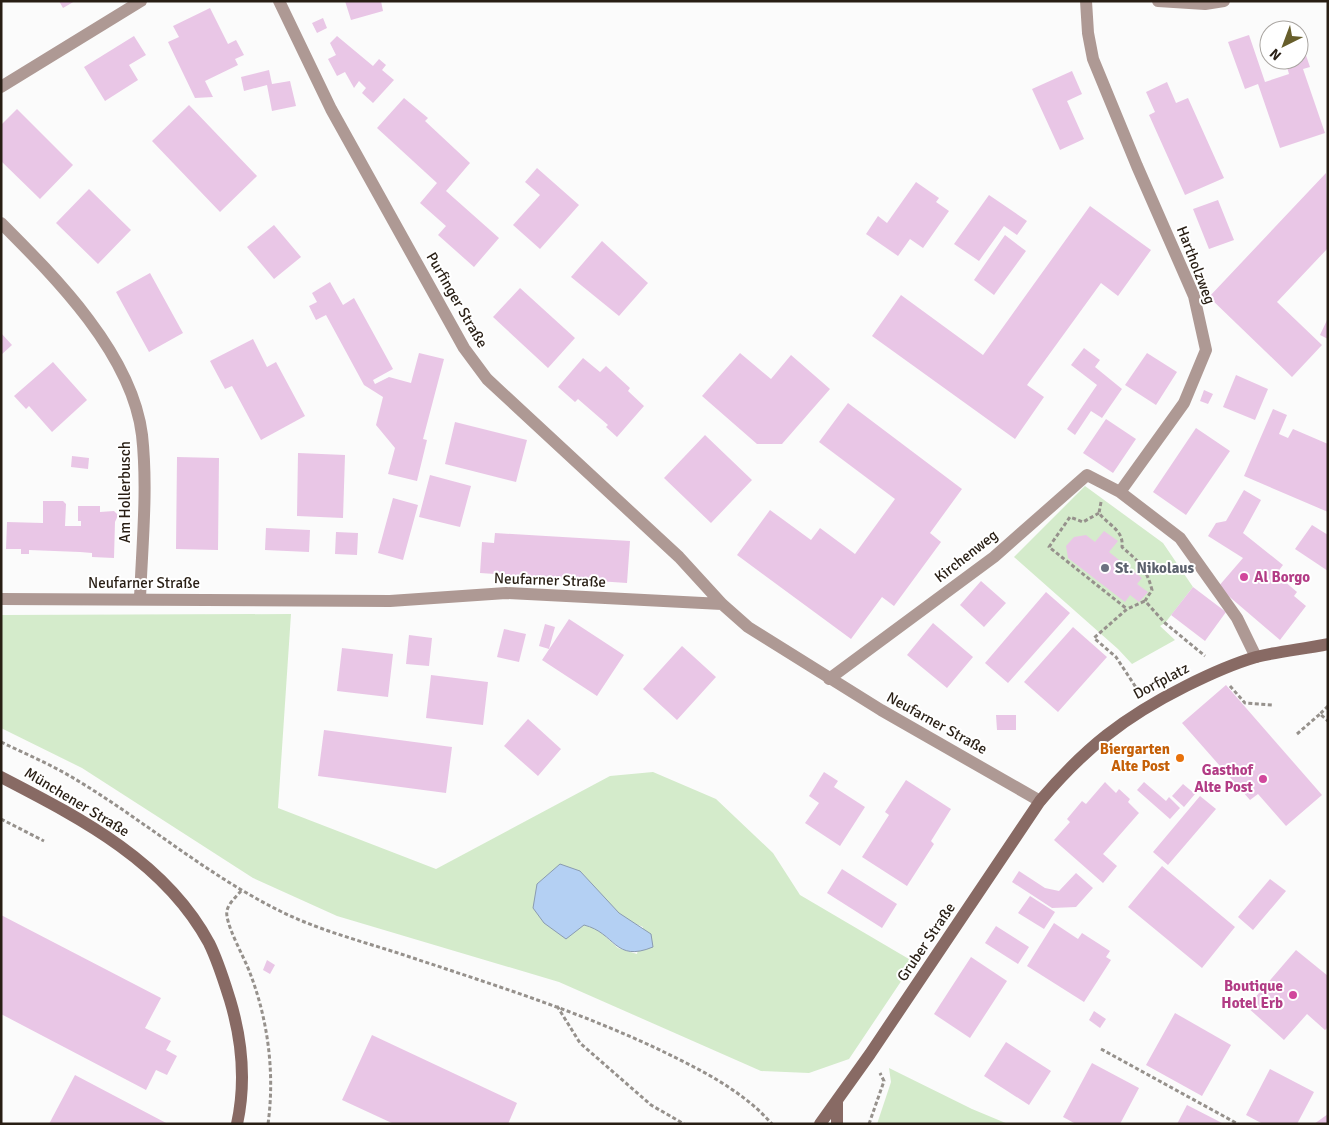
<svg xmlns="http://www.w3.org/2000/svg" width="1329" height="1125" viewBox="0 0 1329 1125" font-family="Signika,sans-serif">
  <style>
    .green { fill: #d4ebcb; fill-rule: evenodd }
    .water { fill: #b4d0f3; stroke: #8a9bb0 }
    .building { fill: #e9c6e6 }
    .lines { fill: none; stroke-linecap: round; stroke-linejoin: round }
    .path { stroke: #96918c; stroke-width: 3; stroke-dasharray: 4 2.5; stroke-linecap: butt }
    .street { stroke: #ae9994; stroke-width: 12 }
    .secondary { stroke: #886a64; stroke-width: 12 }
    .worship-dot { fill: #6b7280; stroke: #fff; stroke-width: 2 }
    .hotel-dot { fill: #d1479c; stroke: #fff; stroke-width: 2 }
    .food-dot { fill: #e8710a; stroke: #fff; stroke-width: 2 }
    .labels { text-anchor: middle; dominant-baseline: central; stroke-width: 4; stroke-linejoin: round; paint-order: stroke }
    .street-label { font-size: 15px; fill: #281e14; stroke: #fff }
    .worship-label { font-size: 15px; font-weight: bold; fill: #5b616d; stroke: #fff; text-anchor: start }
    .hotel-label { font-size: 15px; font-weight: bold; fill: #b23c85; stroke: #fff; text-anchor: end }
    .food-label { font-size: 15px; font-weight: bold; fill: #c56008; stroke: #fff; text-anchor: end }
  </style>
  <rect width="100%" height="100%" fill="#fbfbfb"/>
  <path class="green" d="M1085,486L1163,543L1193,587L1165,623L1160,626L1175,640L1132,664L1118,649L1014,557Z
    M291,614L278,808L436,869L610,776L653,772L716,799L773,853L800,895L914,962L849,1059L809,1073L761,1071L559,982L337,916L253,878L82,768L1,728V615ZM580,871C599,892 616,917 643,927L637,954L618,948L596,928L584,925Z
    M889,1068L972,1109L1008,1124H877L891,1082Z"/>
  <path class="water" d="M560,864L580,871L619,913L651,934L653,947C614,963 616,933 584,925L566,939L544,923L533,908L537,884Z"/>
  <path class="building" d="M59,1H75L63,8Z
    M345,1H381L383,11L351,20Z
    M210,8L228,44L236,40L244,55L235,59L238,65L205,81L213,97L195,98L168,42L179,37L173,26Z
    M323,18L327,28L317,33L312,23Z
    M1249,35L1265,82L1289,74L1285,60H1299V35L1310,67L1303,69L1325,133L1280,148L1258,84L1245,89L1228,42Z
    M134,36L146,55L129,65L138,80L105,101L84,67Z
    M337,36L373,66L379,59L386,65L382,70L394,80L373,103L362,93L366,88L359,81L354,88L345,72L337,76L328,59L336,55L330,43Z
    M269,70L272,84L290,81L296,106L272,111L267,85L244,91L241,77Z
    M1072,71L1082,94L1067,101L1084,139L1060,150L1032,89Z
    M1167,82L1176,103L1188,98L1224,178L1185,195L1149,115L1155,112L1146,92Z
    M404,98L428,118L425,121L470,163L446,191L499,238L474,267L438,235L446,226L420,203L437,183L377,128Z
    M189,105L257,176L220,212L152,141Z
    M17,109L73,165L40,199L1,161V125Z
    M537,168L579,205L540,249L513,225L540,195L525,182Z
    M1326,173L1328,248L1277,302L1322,345L1292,377L1209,297Z
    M916,182L939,198L936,202L949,211L923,248L910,239L898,256L866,234L878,216L887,223Z
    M89,189L131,230L98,264L56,223Z
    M989,195L1027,221L1017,235L1004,226L979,261L954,244Z
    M1218,200L1234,240L1209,249L1193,209Z
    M1090,206L1151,250L1118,296L1101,283L1027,385L1044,397L1015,439L872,336L901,295L983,355Z
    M274,225L301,257L274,279L247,247Z
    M1005,235L1026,251L994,295L974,280Z
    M602,241L648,283L619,316L571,277Z
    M150,273L183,333L149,352L116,292Z
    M330,282L343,305L354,298L393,369L373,380L375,384L389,377L411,383L419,353L444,359L423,439L427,440L417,481L388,474L395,448L376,425L383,397L364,385L326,315L316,320L309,306L317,302L312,293Z
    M520,288L575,338L548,368L493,317Z
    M1328,318V339L1320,335Z
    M1,333L12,345L1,355Z
    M253,339L267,367L276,362L305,416L261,440L232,386L225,389L210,361Z
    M1084,348L1100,360L1095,367L1122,389L1102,418L1091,411L1075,435L1067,429L1097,385L1071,365Z
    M740,353L771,379L791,355L830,389L782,444H757L702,396Z
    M1147,353L1177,372L1156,405L1125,385Z
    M583,358L600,372L606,366L630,388L628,391L644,406L617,437L606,427L608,425L578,399L575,402L558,387Z
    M53,362L87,400L52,432L29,406L26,409L14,396Z
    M1236,375L1268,389L1255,420L1223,407Z
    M1204,390L1213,394L1208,404L1200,401Z
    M848,403L962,489L930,533L941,542L894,606L882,597L851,639L737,555L770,510L811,540L820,528L855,554L895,499L819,442Z
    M1273,409L1287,415L1279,434L1288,438L1293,429L1328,444V512L1244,476Z
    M1106,419L1136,439L1113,473L1083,453Z
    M455,422L527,440L516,482L445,464Z
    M1196,428L1230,451L1186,515L1153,492Z
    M705,435L752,480L711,523L664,478Z
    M298,453L345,455L343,518L297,516Z
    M72,456L89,458L88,469L71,467Z
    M177,457L219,458L218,550L176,549Z
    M430,475L471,486L460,527L419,517Z
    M1244,490L1261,500L1243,533L1283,565L1273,578L1280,584L1283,580L1297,592L1294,596L1306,606L1280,640L1218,587L1243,558L1208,536L1216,523L1226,521Z
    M393,498L418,505L403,560L378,553Z
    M43,501H63L66,504L65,526H81V521H78V506H100V512L114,511L118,515L115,522L114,558L92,557V553L80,552L29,550V554H21V549H6L7,522L43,523Z
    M1312,525L1328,535V571L1295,549Z
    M266,528L310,530L309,552L265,550Z
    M1104,531L1118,541L1109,552L1142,578L1137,584L1148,592L1139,602L1130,595L1125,602L1068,558L1066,546L1074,537L1086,535L1095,542Z
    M336,532L358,533L357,555L335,554Z
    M495,533L630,541L627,583L480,573L482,542L494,543Z
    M981,581L1006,603L984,627L960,605Z
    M1193,587L1226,612L1205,641L1171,615Z
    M1046,592L1070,613L1008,683L985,663Z
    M569,619L624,655L597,696L542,660Z
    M933,623L973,657L947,688L907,655Z
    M545,624L555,627L549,649L539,646Z
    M1073,627L1107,657L1058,712L1024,682Z
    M504,629L526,634L519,662L497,657Z
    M409,635L432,638L429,666L406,664Z
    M682,646L716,677L677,720L643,689Z
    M342,648L393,654L388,697L337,691Z
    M431,675L488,682L483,725L426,718Z
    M1226,685L1322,795L1286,826L1258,794L1250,800L1182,723Z
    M996,715H1016V730H997Z
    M528,719L561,749L538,776L504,746Z
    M324,730L452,747L446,793L318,776Z
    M824,772L838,781L834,787L865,807L840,846L805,823L819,803L809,796Z
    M906,780L951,809L931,841L934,844L907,886L862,857L889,815L885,812Z
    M1105,782L1116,793L1119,789L1130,799L1128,802L1139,813L1103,854L1117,866L1103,883L1054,840L1070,822L1067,819L1082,801L1086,804Z
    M1144,782L1166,801L1169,797L1180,808L1170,819L1137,790Z
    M1183,784L1195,794L1184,807L1172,796Z
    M1200,796L1216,809L1168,865L1153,852Z
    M1162,866L1235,927L1202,968L1128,907Z
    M842,869L897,904L882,928L827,893Z
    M1019,871L1045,888L1059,891L1076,873L1093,888L1076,907L1052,908L1012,882Z
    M1270,879L1286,891L1253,930L1238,917Z
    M1030,896L1055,912L1044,929L1018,913Z
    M1,915L161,998L145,1028L171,1041L166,1050L177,1056L167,1075L156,1070L146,1090L1,1014Z
    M1054,923L1078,939L1082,933L1110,951L1106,957L1111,960L1084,1002L1027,966Z
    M996,926L1029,947L1018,964L985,943Z
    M1296,950L1328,976V1027L1325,1030L1307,1014L1284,1040L1247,1007Z
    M971,957L1007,981L970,1038L934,1014Z
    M267,960L275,965L270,974L263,970Z
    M1094,1011L1106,1019L1100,1028L1089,1020Z
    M1175,1013L1231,1045L1202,1096L1146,1065Z
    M372,1035L517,1103L508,1124H394L342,1100Z
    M1006,1042L1051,1071L1029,1105L984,1076Z
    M1092,1063L1139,1088L1120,1124H1076L1063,1117Z
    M1270,1069L1314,1092L1297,1124H1263L1246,1115Z
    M75,1075L168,1124H49Z
    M1187,1105L1224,1124H1177Z
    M1328,1114V1124H1314Z"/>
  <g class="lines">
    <path class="path" d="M1101,502L1099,513C1108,525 1124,530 1122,547C1139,562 1146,567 1152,590L1145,601L1165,623L1205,656
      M1099,513L1083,522L1070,517L1049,547L1127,609
      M1230,686L1245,703L1272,705
      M1139,692L1116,657L1094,638L1127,609L1145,601
      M1328,706L1320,714L1328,721
      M1297,734L1320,714
      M1,742C26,754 52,765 75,779C145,821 207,875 280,911C320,931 365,942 407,956C494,985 581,1012 664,1052C703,1071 743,1091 772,1124
      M1,819L44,841
      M241,891C235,898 225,906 227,916C229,931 244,957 250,973C268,1020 275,1073 268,1124
      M557,1006L580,1043L651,1105L684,1124
      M1101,1049L1238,1124
      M869,1124L884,1081L880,1073"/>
    <path class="street" d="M279,1L331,109L464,348L487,379L679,557L722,604L748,627L881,710L1040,801
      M1086,1L1088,33L1093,59L1137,166L1194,296L1206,350L1184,403L1120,492L1180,538L1237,618L1256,657
      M1158,1L1205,4L1224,1
      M1,87L141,1
      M1,223C56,278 132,354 142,435C148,489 142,545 140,599
      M1,599L390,601L506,593L722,604
      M829,679L994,557L1087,475L1120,492"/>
    <path class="secondary" d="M1,777C80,818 165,861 209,943C218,961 224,981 230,1000C242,1040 246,1083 237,1124
      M837,1100V1124
      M820,1124L870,1054L1040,801C1085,748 1124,717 1186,686C1208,675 1232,664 1256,657C1280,651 1304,649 1328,644"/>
  </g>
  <circle class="worship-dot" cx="1105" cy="568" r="5"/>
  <g class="hotel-dot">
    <circle cx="1244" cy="577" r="5"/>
    <circle cx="1263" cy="779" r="5"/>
    <circle cx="1293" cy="995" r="5"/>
  </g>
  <circle class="food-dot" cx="1180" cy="758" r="5"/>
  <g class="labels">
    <g class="street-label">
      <text transform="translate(1196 265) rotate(69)">Hartholzweg</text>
      <text transform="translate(457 300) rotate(60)">Purfinger Straße</text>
      <text transform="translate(125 492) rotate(-90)">Am Hollerbusch</text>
      <text transform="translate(966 556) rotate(-38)">Kirchenweg</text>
      <text transform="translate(550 580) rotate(2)">Neufarner Straße</text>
      <text x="144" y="583">Neufarner Straße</text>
      <text transform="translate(1161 681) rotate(-28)">Dorfplatz</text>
      <text transform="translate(937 723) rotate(29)">Neufarner Straße</text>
      <text transform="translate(77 802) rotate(31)">Münchener Straße</text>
      <text transform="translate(926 942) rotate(-56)">Gruber Straße</text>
    </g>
    <g class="worship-label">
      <text x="1115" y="568">St. Nikolaus</text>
    </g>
    <g class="hotel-label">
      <text x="1254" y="577" text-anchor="start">Al Borgo</text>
      <text x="1253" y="770">Gasthof<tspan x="1253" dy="17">Alte Post</tspan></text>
      <text x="1283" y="986">Boutique<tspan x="1283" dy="17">Hotel Erb</tspan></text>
    </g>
    <g class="food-label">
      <text x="1170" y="749">Biergarten<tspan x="1170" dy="17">Alte Post</tspan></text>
    </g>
  </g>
  <rect width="1329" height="1125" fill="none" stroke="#281e14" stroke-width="5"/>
  <g transform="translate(1284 45) rotate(222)"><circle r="24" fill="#ffffff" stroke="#a9a5a1"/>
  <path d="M0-4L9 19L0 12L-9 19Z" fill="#675e2b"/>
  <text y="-8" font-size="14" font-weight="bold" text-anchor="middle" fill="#281e14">N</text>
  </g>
</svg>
